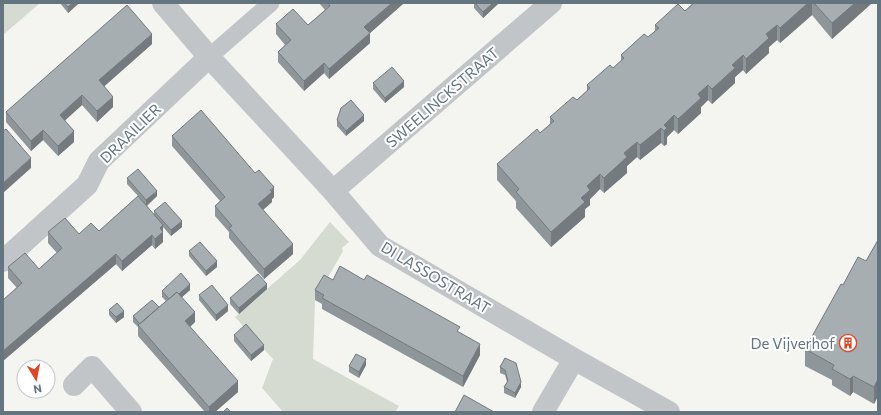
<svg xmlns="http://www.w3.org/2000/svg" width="881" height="415" viewBox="0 0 881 415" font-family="Commissioner,sans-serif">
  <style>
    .green { fill: #d5dbd1 }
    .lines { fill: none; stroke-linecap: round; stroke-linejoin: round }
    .lane { stroke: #c2c5c8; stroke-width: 17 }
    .street { stroke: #c2c5c8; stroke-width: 22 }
    .wall { fill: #8f9699 }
    .shaded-wall { fill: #747a7d }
    .building { fill: #a6aeb2; stroke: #747a7d }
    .labels { text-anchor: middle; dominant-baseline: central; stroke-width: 4; stroke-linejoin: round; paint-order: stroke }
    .street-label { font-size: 15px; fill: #647580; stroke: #fff }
    .poi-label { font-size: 15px; fill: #647580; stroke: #fff; text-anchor: end }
  </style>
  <rect width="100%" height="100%" fill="#f4f4f0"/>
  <path class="green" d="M3,3H40L3,35Z
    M330,222L349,242L342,248L343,251L315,300L313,359L399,406L395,412H283L262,388L273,359L235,317L300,260Z"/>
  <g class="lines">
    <path class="lane" d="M209,57L271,3"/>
    <path class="street" d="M163,3L209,57L333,191L380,246L574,359L669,412
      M333,191L551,3
      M3,261L87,185L99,161L209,57
      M74,385L92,367L131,412
      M543,412L574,359"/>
  </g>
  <path class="wall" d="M60,3H78V4L68,13Z
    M319,3H404L370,33V43L329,79L324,73L304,91L278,62V52L285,45L276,34V24L308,25L325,10Z
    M474,3H499L483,18L474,8Z
    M692,3H872L832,39L812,15L780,43L777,40L769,47V53L746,74L743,70L735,77V83L712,104L708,100L701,107V113L678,134L674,130L667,137V144L664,146L661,143L640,160L637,157L627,166V173L604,193L600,189L590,199V205L585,209V217L551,247L516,208V201L497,180V164L540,133L550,124V117L577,100L587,91V85L613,68L621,61V55L648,37L655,31V25L685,11L692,4Z
    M152,44L104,86L113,107L97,122L82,105L65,120L74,142L58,156L43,140L31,151L6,122V112Z
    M373,83L404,87L385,103L373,89Z
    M337,120L364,121L346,136L337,126Z
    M172,136L274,197L272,199V202L263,210L293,254L264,279L229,238V232L215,216V206L220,201L172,146Z
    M127,178L157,196L147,206L154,215V211L182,227L171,236L163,227V242L155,249L152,245L122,271L116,264L3,361V300L17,288L8,278V267L39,269L57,253L48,243V232L79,234L99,231L138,196L127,184Z
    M878,240V396L874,404L853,392L850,396L832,385V380L805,366V349L843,285L866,261Z
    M189,251L217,267L206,276L189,256Z
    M333,280L460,333L480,355L463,387L322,309V304L315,300V290Z
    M267,289L239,314L230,304V298Z
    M190,290L182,297L195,322L190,327L238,392L215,412H205L138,336V327L133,322V316L159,307L166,301L162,297V291Z
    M199,295L228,311L216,321L199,300Z
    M109,310L124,317L116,323L109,315Z
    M234,335L264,350L251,361L234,341Z
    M505,358L521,387L515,398L504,393V387L507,382L505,375L500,373V367Z
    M366,365L359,378L349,372V366Z"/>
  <path class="shaded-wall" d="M73,3H78V4L68,13V7Z
    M392,3H404L370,33V43L329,79V69L364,27Z
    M493,3H499L483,18V12Z
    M808,3H812V15L780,43V28Z
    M855,3H872L832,39V23Z
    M777,25V40L769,47V53L746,74V59L766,34Z
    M152,34V44L99,91V80Z
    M743,55V70L735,77V83L712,104V89L732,65Z
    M324,63V73L304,91V81Z
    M404,81V87L385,103V98Z
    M708,85V100L701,107V113L678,134V119L698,94Z
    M82,95V105L60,125V115Z
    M113,97V107L97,122V111Z
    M364,115V121L346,136V131Z
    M674,115V130L667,137V144L664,146V125Z
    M661,128V143L640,160V145Z
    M43,130V140L31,151V141Z
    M74,131V142L58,156V146Z
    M637,142V157L627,166V173L604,193V178L624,153Z
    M31,158V168L3,193V183Z
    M600,174V189L590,199V205L585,209V217L551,247V232L581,198L587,186Z
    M274,187V197L272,199V202L258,214V204Z
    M157,191V196L146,206V200Z
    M182,221V227L171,236V230Z
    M163,225V242L155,249V239L160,228Z
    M152,235V245L122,271V261Z
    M293,244V254L264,279V269Z
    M116,254V264L3,361V351Z
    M217,261V267L206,276V271Z
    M190,284V290L171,307V301Z
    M267,284V289L239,314V308Z
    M228,305V311L216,321V315Z
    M124,311V317L116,323V317Z
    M195,312V322L185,331V321Z
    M480,344V355L463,387V376Z
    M264,345V350L251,361V355Z
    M366,359V365L359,378V372Z
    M853,376V392L850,396V379Z
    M878,379V396L874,404V387Z
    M238,381V392L215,412H209V407Z
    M521,382V387L515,398V393Z"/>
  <path class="building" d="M64,3H73L68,7Z
    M328,3H392L364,27L370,33L329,69L324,63L304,81L278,52L291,40L276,24L293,9L308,25L330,6Z
    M475,3H493L483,12Z
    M694,3H808L780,28L777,25L766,34L769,38L746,59L743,55L732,65L735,68L712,89L708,85L698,94L701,98L678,119L674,115L664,125L667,128L664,131L661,128L640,145L637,142L624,153L627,157L604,178L600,174L587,186L590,190L581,198L585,202L551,232L516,192L519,189L497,164L537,129L540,133L554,121L550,117L573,97L577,100L590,88L587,85L610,65L613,68L624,58L621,55L644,34L648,37L659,28L655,25L678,4L685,11Z
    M814,3H855L832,23Z
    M127,5L152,34L99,80L113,97L97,111L82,95L60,115L74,131L58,146L43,130L31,141L6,112Z
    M392,67L404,81L385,98L373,83Z
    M351,100L364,115L346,131L337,120L341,108Z
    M201,110L255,173L259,170L274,187L270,190L272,192L258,204L293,244L264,269L229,228L232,226L215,206L225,197L172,136Z
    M6,129L31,158L3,183V131Z
    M138,169L157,191L146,200L127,178Z
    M138,196L163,225L160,228L163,232L155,239L152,235L122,261L116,254L3,351V300L22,283L8,267L25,253L39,269L62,248L48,232L65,218L79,234L91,223L99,231Z
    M165,202L182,221L171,230L154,211Z
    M878,240V379L874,387L853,376L850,379L832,369L834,365L805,349L841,284L843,285L858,257L866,261Z
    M200,242L217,261L206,271L189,251Z
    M340,266L364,280L367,275L460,327L457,331L480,344L463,376L322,298L324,295L315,290L324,275L333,280Z
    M181,273L190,284L179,294L177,292L169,299L162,291Z
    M258,274L267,284L239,308L230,298Z
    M212,285L228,305L216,315L199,295Z
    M177,292L195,312L185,321L238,381L209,407L138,325Z
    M152,300L159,307L140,324L133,316Z
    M117,303L124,311L116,317L109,310Z
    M246,324L264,345L251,355L234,335Z
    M356,354L366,359L359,372L349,366Z
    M505,358L516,363L521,382L515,393L504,387L508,381L505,370L500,367Z
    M464,395L494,412H455Z
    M227,408L231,412H223Z"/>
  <defs>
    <symbol id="building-ring" viewBox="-11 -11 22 22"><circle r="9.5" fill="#fff" stroke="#dc4728" stroke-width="1.5"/><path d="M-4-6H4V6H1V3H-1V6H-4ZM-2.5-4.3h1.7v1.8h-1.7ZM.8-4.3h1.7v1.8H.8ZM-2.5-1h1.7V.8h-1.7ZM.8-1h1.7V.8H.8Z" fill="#dc4728"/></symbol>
  </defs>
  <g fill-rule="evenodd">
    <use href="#building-ring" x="838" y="333" width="20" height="20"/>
  </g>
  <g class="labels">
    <g class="street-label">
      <text transform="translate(442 97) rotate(-41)">SWEELINCKSTRAAT</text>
      <text transform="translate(130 133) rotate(-44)">DRAAILIER</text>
      <text transform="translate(436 277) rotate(31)">DI LASSOSTRAAT</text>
    </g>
    <g class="poi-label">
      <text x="835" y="343">De Vijverhof</text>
    </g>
  </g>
  <rect width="881" height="415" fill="none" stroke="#647580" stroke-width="8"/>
  <g transform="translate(36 379) rotate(170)"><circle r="19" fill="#ffffff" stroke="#c1c8cc"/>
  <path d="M0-3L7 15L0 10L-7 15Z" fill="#dc4728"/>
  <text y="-6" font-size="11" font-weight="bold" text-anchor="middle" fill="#647580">N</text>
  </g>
</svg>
